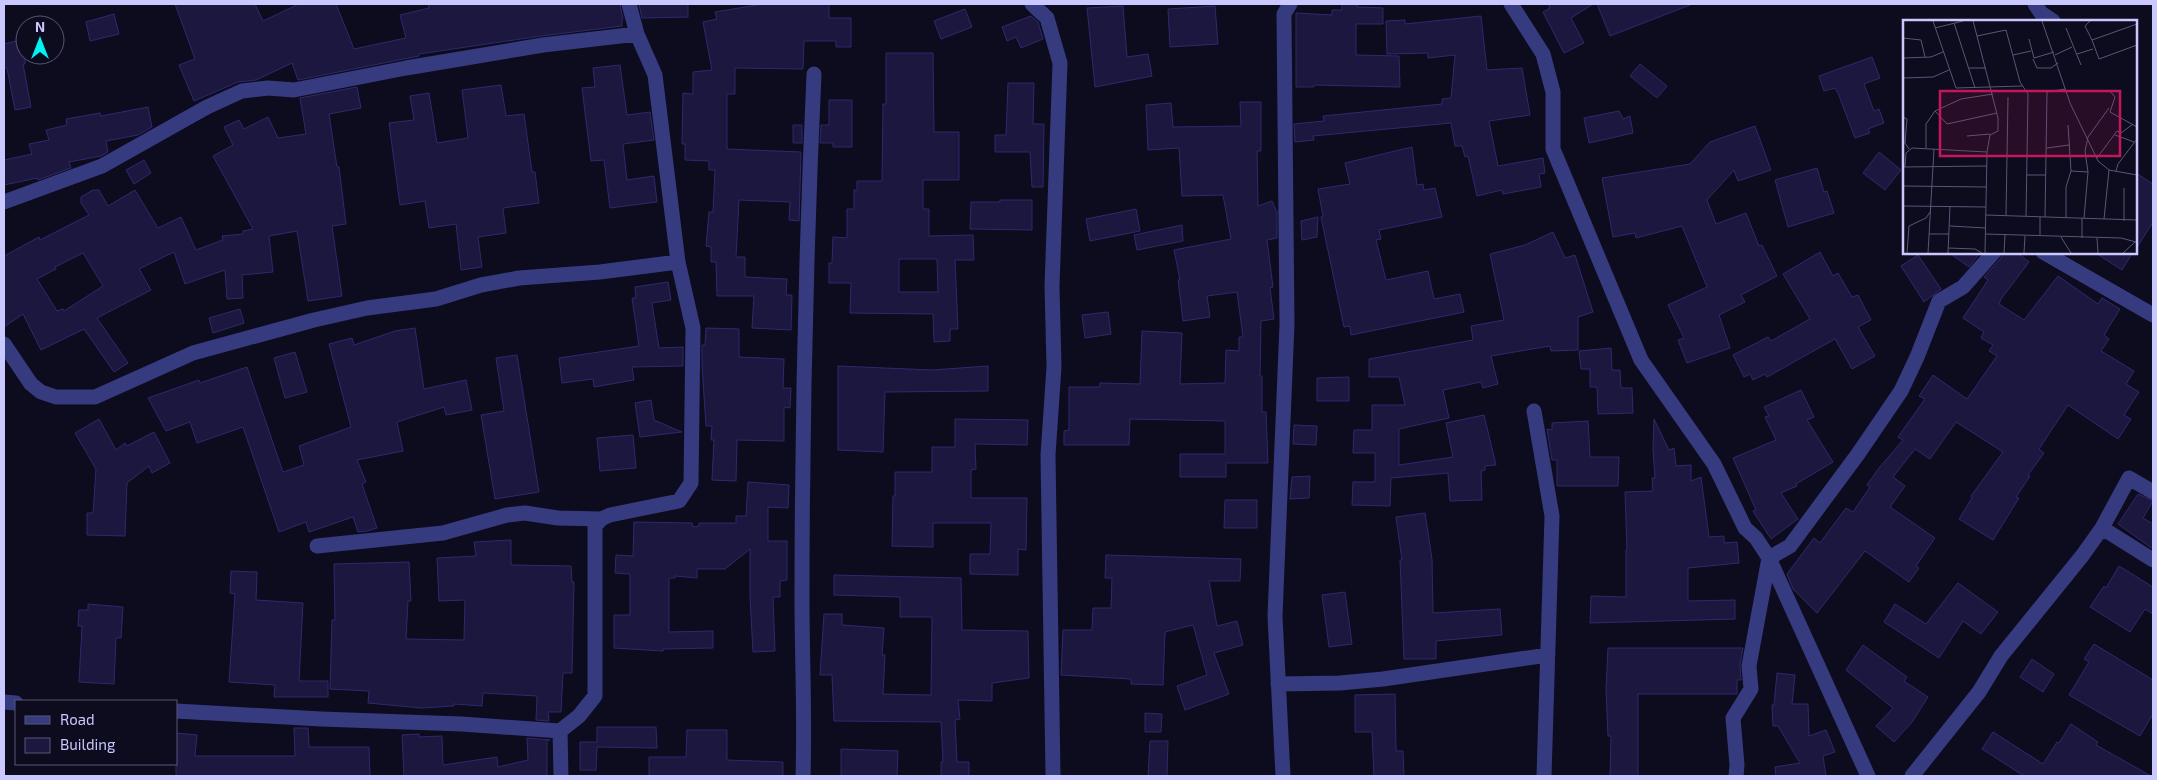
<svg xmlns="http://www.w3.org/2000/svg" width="2157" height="780" viewBox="0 0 2157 780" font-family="'Exo 2',sans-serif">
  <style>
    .building { fill: #1b173f; stroke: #2f296c; fill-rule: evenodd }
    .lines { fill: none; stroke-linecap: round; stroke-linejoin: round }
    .street { stroke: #353b7e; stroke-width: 15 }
    .inset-road { fill: none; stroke: #585778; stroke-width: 1 }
    .view { fill: #c2185b; fill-opacity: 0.15; stroke: #c2185b; stroke-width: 2.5 }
    .inset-edge { fill: none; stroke: #c9c8ff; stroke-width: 2.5 }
  </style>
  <rect width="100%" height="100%" fill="#0d0b1e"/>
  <path class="building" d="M175,4H255L263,21L299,4H336L354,49L406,38L400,15L429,8L428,4H620L623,19H622V26L541,36L419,54V56L298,80L292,63L256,80L238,82L194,101L179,65L195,59Z
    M639,4H688V17L642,18Z
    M763,4H829V18H851V47H836V41H804L803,69L735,68V94H727V149L801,152L799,221L789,220L790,202L739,200L736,257H745V277L787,279L786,295H792L791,330L752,328L754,296H717L716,262H711V247L706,246L709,212H713L715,170H709V161L685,160V144H682L683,93L693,94V72L712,70L703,22L717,19L715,12Z
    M1342,4H1357V7L1383,8V24H1356V55L1399,56L1400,87L1314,85V87H1296V13L1332,15V10H1342Z
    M1548,4H1593L1571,18L1584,43L1564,53L1543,12L1550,8Z
    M1597,4H1689L1690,5L1610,36Z
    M1123,6L1127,57L1148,54L1152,76L1095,87L1087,8Z
    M1215,6L1218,44L1170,47L1168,9Z
    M965,9L972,27L941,39L934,21Z
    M114,14L119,34L90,41L86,22Z
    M1031,16L1038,22L1043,39L1021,48L1016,37L1007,41L1002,27Z
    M1481,16L1487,70L1522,68L1530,115L1489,121L1498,166L1543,158L1545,173L1539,174L1541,187L1503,194L1502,190L1477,196L1468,156L1465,157L1462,146H1455L1451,123L1313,136L1314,140L1295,142L1294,124L1324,121L1323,116L1442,104V99L1451,98L1455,55L1428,58V53L1387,54L1386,21L1405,20V24Z
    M25,39V64H23L31,107L15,110L7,68H4V44Z
    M886,53H933L934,132H959V180H923V209H929V236L973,235L974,260H955L958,329H950V341L934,342L933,314L850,313L851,283H829V263H832L833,237L847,238V209H854V190H857V181H882L883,104H886ZM899,259H937L938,292H899Z
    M1872,57L1880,78L1864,84L1874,111L1879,109L1884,123L1868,129L1870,133L1855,138L1838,93L1835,88L1824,91L1819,76Z
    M1640,64L1667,86L1657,98L1630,76Z
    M620,65L627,115L650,112L654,140L623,144L627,180L654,176L657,202L610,208L604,160L591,161L582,88L595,87L593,68Z
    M1008,83H1034L1033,124H1044L1043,187H1032L1030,152H995V135H1006Z
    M501,85L506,116L524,114L532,172H535L539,203L503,208L506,233L478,237L482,267L461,270L456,224L429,228L425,201L400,205L389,123L414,120L410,96L429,93L437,143L468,138L462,90Z
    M357,87L361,108L329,114L337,167H339L346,224L332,226L342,296L308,301L297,231L269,236L273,272L242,275L243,298L227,299L225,270L185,284L174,252L139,269L151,290L97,318L128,363L114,372L84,329L41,350L23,314L4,327V256L39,237L40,240L89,215L81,203V197L93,190H99L108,206L135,190L158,228L181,217L196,250L223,240L222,236L243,234V231L253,229L213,156L233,145L224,127L239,120L244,129L268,117L278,138L306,134L300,98ZM83,253L103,286L64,311L63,309L57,311L37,279L56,269L55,267Z
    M829,100H852V147H833V143H820L821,125H829Z
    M1240,102H1261V151H1257L1258,206L1272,201L1277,212V238L1267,240L1273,287L1270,288L1274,319L1261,321L1260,376H1262V412H1266L1268,463H1226V477H1180V454H1225V421L1130,419L1129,445H1064V431L1069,430V387H1100V383L1140,384L1142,331L1182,333L1180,384L1225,383L1226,350L1239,351V337H1243L1237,292L1207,296L1210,317L1183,321L1178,280H1180L1174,250L1231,239L1223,195L1182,196L1179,148L1148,150L1146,105L1171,103L1173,127L1241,126Z
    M148,107L152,127L138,135L106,141L108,152L101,156L69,162L71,168L38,180L37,178L4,185V160L32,154L29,144L49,140L46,130L67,125L66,119L100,113L101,116Z
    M1619,111L1623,119L1630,116L1633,133L1589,143L1584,118Z
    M793,125H802V143H793Z
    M1755,126L1771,170L1738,181L1734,170L1707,200L1716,224L1746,213L1759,246L1762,245L1777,276L1741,295L1745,302L1719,315L1730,348L1687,363L1678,340L1684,338L1668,305L1707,287L1682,226L1636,238L1635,233L1613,237L1602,178L1690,164L1710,142Z
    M1412,147L1417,185L1423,184L1424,190L1435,188L1442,217L1379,230L1381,239L1376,240L1386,280L1428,271L1434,299L1460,294L1464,312L1351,335L1350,326L1344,327L1321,217L1323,216L1318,189L1350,184L1345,163Z
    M1879,152L1901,170L1885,190L1863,173Z
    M144,160L151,173L134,184L126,170Z
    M1817,168L1824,192L1827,191L1834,213L1788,227L1775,180Z
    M2136,173L2153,184V222L2136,249Z
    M1000,200H1032V230L970,229L971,202H1000Z
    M1136,209L1140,231L1090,241L1086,219Z
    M1318,217L1317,237L1302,240L1301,221Z
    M1182,225L1183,241L1137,250L1134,235Z
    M1553,232L1565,258L1575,255L1593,312L1578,317V350L1551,351L1550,346L1491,356L1498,384L1483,388L1481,382L1443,390L1449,418L1399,429V465L1453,457L1446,423L1484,415L1496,465L1485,466V470L1481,471L1482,500L1450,501L1448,473L1391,478L1390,506L1352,505L1353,482H1375V453H1353L1354,430H1372V405H1405L1399,377H1369V359L1473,340L1471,326L1504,320L1490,254L1525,245Z
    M1820,252L1833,276L1838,273L1852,297L1858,295L1871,320L1858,327L1875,356L1852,369L1835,339L1767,377L1765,374L1753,380L1750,374L1744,377L1733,355L1768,337L1771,341L1810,319L1783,274Z
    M1948,252H1981L1969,267Z
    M2003,252H2016L2029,262L2001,299L1999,304L2024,320L2058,276L2098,304L2102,298L2120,309L2104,335L2109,339L2101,351L2134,371L2126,384L2139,392L2124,415L2131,419L2118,439L2068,405L2039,449L2044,453L2028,475L2030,476L2016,497L2019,498L1993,540L1959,519L1972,498L1971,496L2003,452L1956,422L1930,459L1915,449L1893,477L1905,486L1890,507L1935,538L1916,566L1919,568L1909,582L1865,551L1817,613L1793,589L1787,574L1814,538L1820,543L1846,508L1853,512L1870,487L1867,485L1879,468L1903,440L1898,437L1925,399L1919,396L1933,375L1967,399L1997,356L1989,351L1993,345L1981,338L1984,332L1963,318L1988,280L1984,277L2001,258Z
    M2094,252H2133L2122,270Z
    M1918,255L1941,289L1924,302L1901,266Z
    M668,282L671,300L652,303L659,348L683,347V366L632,367L634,380L594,387L593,379L562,383L559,358L639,346L632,298H636L635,287Z
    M240,309L244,323L213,333L209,318Z
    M1108,312L1111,334L1085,338L1082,315Z
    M415,328L424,389L466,380L472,410L446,415L444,407L397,422L403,451L357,460L366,482L362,484L377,528L367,531L358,532L353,517L309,532L306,522L279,532L243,427L197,443L190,422L166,431L148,398L199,380L200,383L247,367L283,472L304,465L299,446L351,427L329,344L352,338L354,345L395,331Z
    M706,328L739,329V357L784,359L783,388H791L790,408L784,407V441L737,440L736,481L712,480L714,440H711L712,426H706L702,365V345H705Z
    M1611,348L1612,370H1620L1621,388H1632L1633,413L1598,414L1597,387H1590V369H1581L1579,351Z
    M295,352L307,392L285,398L274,358Z
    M517,355L539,492L495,499L481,415L504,411L496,358Z
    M838,366L932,370L988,366V391L885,392L883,452L838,450Z
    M1349,377V401H1317V378Z
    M1801,390L1814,417L1807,420L1833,462L1796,484L1797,486L1781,493L1798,519L1771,539L1753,511L1756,510L1733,458L1776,440L1765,417L1769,416L1764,407Z
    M651,400L654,420L682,432L640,437L635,403Z
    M99,419L116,450L125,443L127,446L154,432L170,463L152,473L149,466L127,483L125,536L87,535V513H93L96,469L75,433Z
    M955,419L1028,420L1027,445L975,444L976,469L971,470V498H1027L1026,550L1018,549V575L970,574V554H990L991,523H933V547L892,546L893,496H895V472H932V447H955Z
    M1654,419L1669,450L1674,448L1676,466L1691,465V481L1701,477L1709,537L1724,536V543L1737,542L1739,563L1688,568V601L1735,600V619L1590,623L1591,596L1626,597V550H1627L1625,492L1653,491L1652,478H1655L1653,449Z
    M1588,421L1590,457H1619L1618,486H1557V460H1552L1547,429L1552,430V423Z
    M1294,425L1317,426L1316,445L1293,444Z
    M633,435L636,468L600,471L597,438Z
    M1310,476L1309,498L1290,499L1292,477Z
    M748,482L789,485L788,508L768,507V541H787V580L780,581V597H773L775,651L753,652L750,597V549L725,569H697V578L675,576V578H669V632L713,631V648L663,649V651L614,648V615H630V574L615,573L616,555L633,556L634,522L692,523L693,527L699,526V523H736V516H746Z
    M2138,494L2153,501L2143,518L2153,524V549L2118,524Z
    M1225,500H1257V528H1224Z
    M1425,513L1432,559L1433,613L1500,609L1502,635L1436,641V659H1404L1400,560H1402L1396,517Z
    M511,540V565L571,566L572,582H574L572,673H563L561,712H548L549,721L536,720L537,696L483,693L482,706L454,704V706L421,708L368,703L369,691L330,689L332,620H335L334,564L409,562L411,601H408L406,639L464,640L465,600L439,601L437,558L476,556L474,542Z
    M1106,555L1241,559L1240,581H1209L1217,626L1237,621L1243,645L1214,653L1229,694L1185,710L1177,686L1207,675L1193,625L1165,632L1163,685L1131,684V679L1061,675L1063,630H1092L1093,608H1111L1112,578H1105Z
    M2119,566L2153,587V614L2145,609L2130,632L2090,607L2104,586L2106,588Z
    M231,571L257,572L256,600L303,603L299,681H328V697H274L275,685L229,682L235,594L230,593Z
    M834,575L961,578L962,630L1028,631L1029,678L992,683V701L958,700L960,719L955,720L957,762H969V776H941V762H943L941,722L834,721L832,675H820L824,614H842V625L884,628L882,655H885L883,694L931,695L932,617H900V597L834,595Z
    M1958,583L1998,612L1981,634L1963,621L1939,658L1884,622L1895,604L1926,624Z
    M1345,592L1352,644L1329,647L1322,595Z
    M88,604L123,607L121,638H116L114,684L79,682L82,626H78L79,610H88Z
    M2094,644L2153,680V714L2140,736L2069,695L2089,662L2084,659Z
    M1863,645L1907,677L1904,681L1928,697L1912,722L1894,742L1876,726L1893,708L1846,670Z
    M1608,648H1743L1740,665L1741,680H1737V694H1638V776H1610L1611,736H1608L1606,689Z
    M2032,659L2054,674L2043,692L2020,677Z
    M1777,673L1795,675L1792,704H1808L1809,736L1826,730L1835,752L1823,756L1826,776H1776L1775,767L1800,763L1778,726H1773L1772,705H1774Z
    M1395,694L1396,751H1403L1404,776H1374L1372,732H1355V695Z
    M1145,713L1162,714L1161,732H1145Z
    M2071,724L2098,742L2096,745L2151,776H2024L1982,749L1993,732L2043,764L2057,742L2059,743Z
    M597,727H656L657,748L597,747L596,770H580V742H597Z
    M294,728H308L309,747H369L370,776H176V733L197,735L195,756H295Z
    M687,730H727V760L783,762V776H649V757H686Z
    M419,734V737L442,736L443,765L497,757L498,767L528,760L527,738L550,740H547V776H404L402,735Z
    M1150,741H1168L1167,776H1148Z
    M841,749L898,751L897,776H841Z"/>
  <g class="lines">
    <path class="street" d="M1032,4L1047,18L1060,63L1052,286L1054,367L1048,455L1053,776
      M1511,4L1543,54L1553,92V149L1641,360L1714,464L1745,528L1756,538L1769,558L1868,776
      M2035,4L2041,13L2053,21
      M4,202L102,166L207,107L242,91L268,88L294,90L406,68L543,45L637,34
      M2043,252L2153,315
      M4,344L31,384L41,392L56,397H95L193,353L314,320L367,308L436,299L481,285L519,278L600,272L678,262
      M1534,411L1552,516L1544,776
      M2102,528L2153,560
      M317,546L443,533L507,515L525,513L558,518L601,519
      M1278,684L1340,683L1383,679L1548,655
      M4,702L16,703
      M176,711L321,719L462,724L560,731
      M561,776L560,731L579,716L595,696V526L601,519L610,515L679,501L691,483L693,328L678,262L655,75L637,34L629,4
      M803,776C805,717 802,658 802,599C802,424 806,249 814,74
      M1283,776L1275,616L1287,324L1284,14L1290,4
      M1736,776L1737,765L1733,718L1751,689L1749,666L1769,558L1790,546L1858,454L1901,391L1917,357L1939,301L1963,287L1994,252
      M1912,776L1979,692L2001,656L2082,556L2102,528L2129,478L2153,492"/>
  </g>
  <g transform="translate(1903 20)">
    <rect width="234" height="234" fill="#0d0b1e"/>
    <path class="inset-road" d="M30,1L53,68L119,66M70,1L74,16L103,10L117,62L125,74L123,196M139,1L167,83L195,141L206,150L234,155M187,1L182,6L189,20L234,4M51,3L72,68M32,8L60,1M163,8L178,45M74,16L95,98V111L87,115L84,132L82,233M0,18L18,20L22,37M126,19L131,38L151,32M189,20L196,39L234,25M174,34L190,29M110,35L128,31M152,35L169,27M0,38L28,37L40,32M130,39L134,48H148L155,43M66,48H83M0,58L30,57L46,50M206,70L212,77L207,92L234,107M32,91L44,104L94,93M0,97L4,99L2,123L6,129M212,115L231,122M64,116L87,114M23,128V104L32,91L58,79L90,74M144,128L166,125M194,138L214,111L218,113L230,104M0,147L84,146M2,147L3,133L9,128L84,132M168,151L185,152L181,198M213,151L215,144L234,119M185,152L182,131L185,117L206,88M124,155H143M0,166L84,167M221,168V201M0,186L83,187M83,195L234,200M103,195L105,77M142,197L144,72L162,69M163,197V167L168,151L165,105M179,198V218M201,199L206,150M47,206L83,208M26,214H46M83,214L218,218L233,222M137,216V197M158,217L168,233M194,218L195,233M45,228L72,229L79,233M4,233L6,206L23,198L27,192M25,233L31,129M45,233L47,186M101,233L102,215M121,233L122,216M220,233L232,222"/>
    <path class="view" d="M37,71H217V136H37Z"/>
    <rect width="234" height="234" class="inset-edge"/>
  </g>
  <rect width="2157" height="780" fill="none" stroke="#c9c8ff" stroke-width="10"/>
  <rect x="15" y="700" width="162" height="65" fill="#0d0b1e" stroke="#585778"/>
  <rect x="25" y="716" width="25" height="8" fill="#353b7e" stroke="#585778"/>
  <text x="60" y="725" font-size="15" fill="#c9c8ff">Road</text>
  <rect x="25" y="738" width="25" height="15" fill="#1b173f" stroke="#585778"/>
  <text x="60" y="750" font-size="15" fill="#c9c8ff">Building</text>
  <g transform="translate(40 40)"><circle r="24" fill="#0d0b1e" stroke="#585778"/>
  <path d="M0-4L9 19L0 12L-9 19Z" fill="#00f3f1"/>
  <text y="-8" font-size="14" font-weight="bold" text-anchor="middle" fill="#c9c8ff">N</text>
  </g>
</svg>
